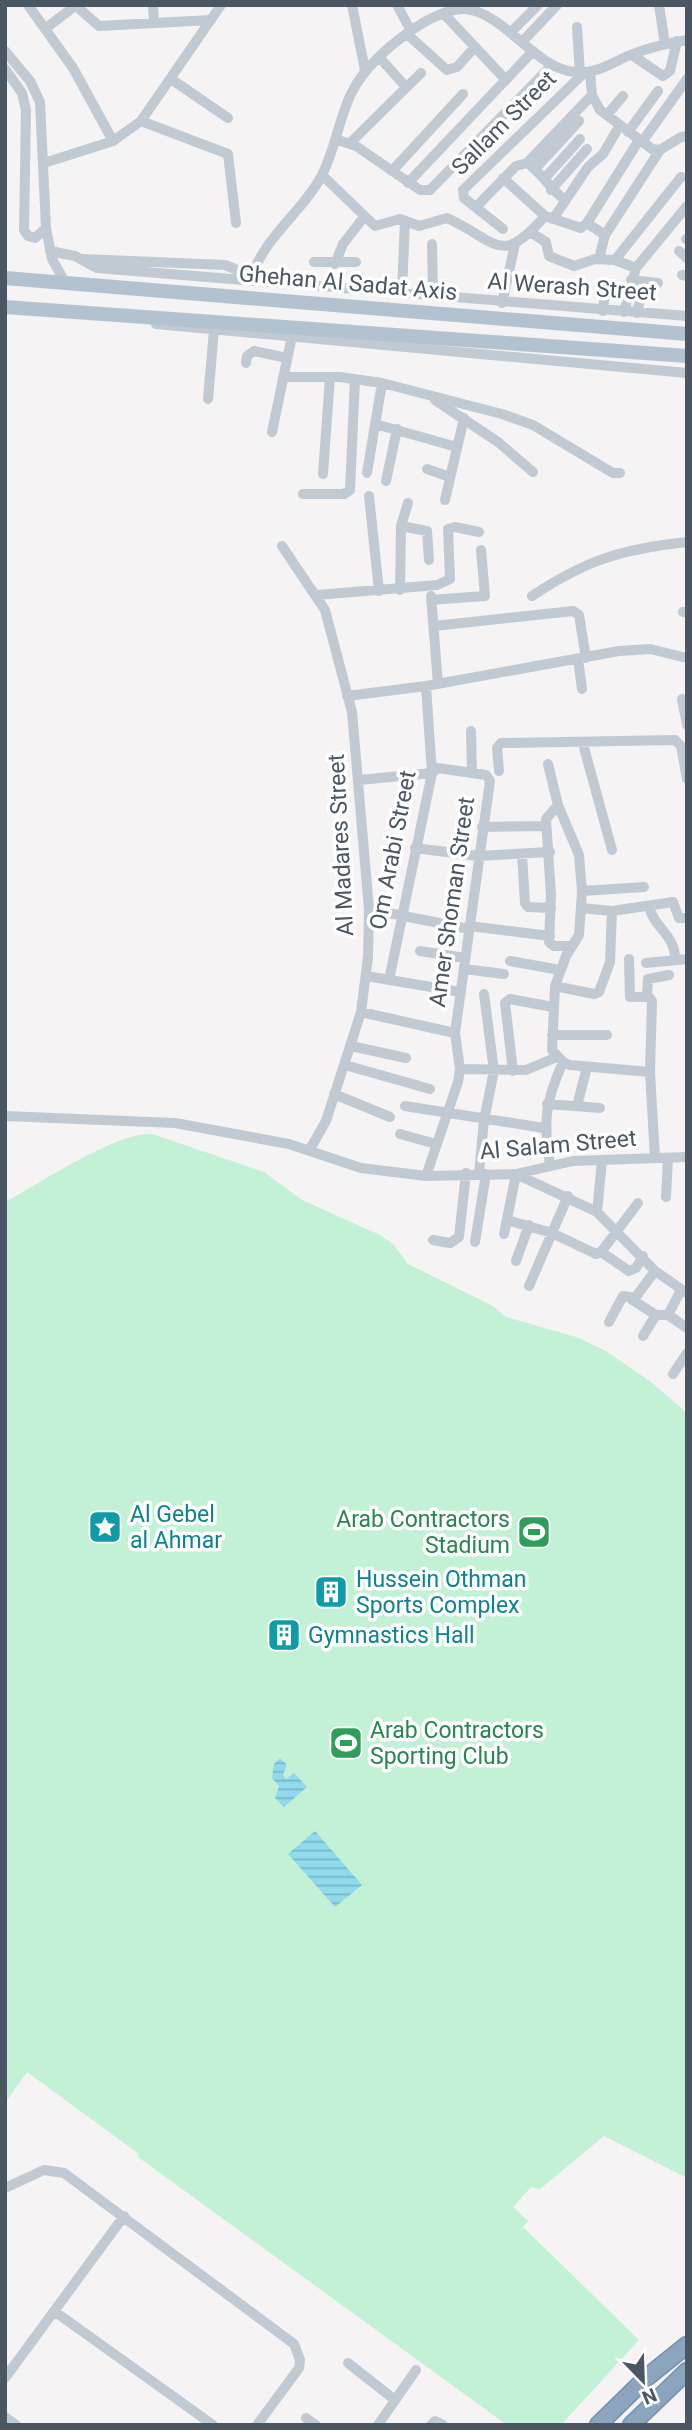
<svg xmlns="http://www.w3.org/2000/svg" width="692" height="2430" viewBox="0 0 692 2430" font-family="Roboto,sans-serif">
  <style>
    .garden { fill: #c3f1d5 }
    .water { fill: url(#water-rules) }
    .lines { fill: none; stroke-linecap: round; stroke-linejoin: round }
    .highway-casing { stroke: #7690ad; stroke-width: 19 }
    .minor { stroke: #c1cad2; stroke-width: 10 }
    .major { stroke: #b3c2d1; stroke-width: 14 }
    .highway { stroke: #8ba5c1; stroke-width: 16 }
    .labels { text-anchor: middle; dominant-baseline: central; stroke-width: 7; stroke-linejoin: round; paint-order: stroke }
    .street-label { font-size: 23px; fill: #4a5661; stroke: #fff }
    .culture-label { font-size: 23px; fill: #0d838f; stroke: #fff; text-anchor: start }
    .leisure-label { font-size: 23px; fill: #27864d; stroke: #fff; text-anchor: end }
  </style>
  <defs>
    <pattern id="water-rules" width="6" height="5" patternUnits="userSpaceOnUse" patternTransform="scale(1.75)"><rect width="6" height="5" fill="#90daee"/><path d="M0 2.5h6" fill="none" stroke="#78b4c4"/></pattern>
  </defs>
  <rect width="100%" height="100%" fill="#f5f3f3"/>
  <path class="garden" d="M152,1134L264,1172L302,1200L380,1235L393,1244L408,1264L493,1306L506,1317L576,1337L606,1351L651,1382L687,1413V2178L604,2136L540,2189L531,2187L513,2207L528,2221L523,2227L639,2340L561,2425H507L138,2157L139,2154L27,2072L5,2103V1202C39,1184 117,1131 152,1134Z"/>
  <path class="water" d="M280,1758L287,1765L283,1775L286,1779L294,1773L307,1787L284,1807L275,1798L279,1786L272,1778L274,1764Z
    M315,1831L362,1885L335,1907L288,1854Z"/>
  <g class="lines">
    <defs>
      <path id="highway" d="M598,2425L646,2378L687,2345
        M631,2425L687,2371"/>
    </defs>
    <use href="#highway" class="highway-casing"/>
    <path class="minor" d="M28,5L73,68L113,141
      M75,5L99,26L211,20
      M153,5L154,22
      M352,5L365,70
      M397,5L411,31
      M659,5L665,44
      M444,14L506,80
      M577,27L580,73
      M46,28L75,6
      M511,32L538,5
      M407,34L447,70L457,67L475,47
      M522,42L557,5
      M5,51L30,81L40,102L46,228L52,259L65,282
      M632,55L663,76L670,71L677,41
      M380,58L406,87
      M5,69L22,93L26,110L24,230L28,236L35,238L46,228
      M590,72L592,95L600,110L652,149L660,150L681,137L687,136
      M171,79L228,118
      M607,115L623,96
      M141,121L228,154L236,223
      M628,132L658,91
      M338,140L356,146L420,190H430L552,65
      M642,142L687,79
      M350,143L421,73
      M44,163L113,141L141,121L221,5
      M531,166C546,178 549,188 565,200
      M535,169L579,121
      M392,171L463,94
      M322,175L375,226L400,219L419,226L447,218C498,241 499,268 545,216
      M503,178L545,216L581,228L587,223L639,140
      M545,178L580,139
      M408,183L533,51
      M551,190L587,149
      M476,207L516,166L527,163L592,95
      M553,219L588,167L603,154L620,125
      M587,223L605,235L599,259
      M503,229L464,198L463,190L584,73
      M530,232L546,242L549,256L574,266L595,259L615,260L636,268
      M605,235L660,150
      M686,239H687
      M432,244L433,296
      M50,251L75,256L97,268L687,316
      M679,251L687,258
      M83,259L225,265L235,269L244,279
      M615,260L681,177
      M314,262H356
      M335,264L343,244L364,217
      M682,275L687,276
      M251,280C262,238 303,212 322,175C336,148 339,116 353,90C370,58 424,13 461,9C474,8 485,14 495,21C521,38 544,69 575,72C595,75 613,62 630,55C648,48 668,43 687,40
      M631,280L658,283
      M402,291L405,221
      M502,303L515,244
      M603,311L605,292
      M624,312L636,268L687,206
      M637,313L642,291
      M156,324L687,373
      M246,363L247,356L254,351L287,358
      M283,377H340L382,383L502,414L533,425L613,473H620
      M208,399L214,330
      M435,400L498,442L533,472
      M375,424L457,447
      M272,432L292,336
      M427,469L450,477
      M367,473L382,383
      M323,474L330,377
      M386,481L397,429
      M303,494H344L350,490L355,379
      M369,496L379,591
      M445,500L464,418
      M401,526L427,531L429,560
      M282,546L325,610L352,712L369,909L368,957L361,1012L326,1121L310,1149
      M400,590L401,526L408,503
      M317,595L437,585L450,579L448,529L455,527L479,532
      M431,596L438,684
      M532,596C586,560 622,549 687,542
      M431,600L485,596L481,550
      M683,612H687
      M434,626L573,611L579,615L586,658
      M578,659L582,689
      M347,696L426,686L619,651L650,649L687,658
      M682,699L687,725
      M471,731L472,772
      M583,744L612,850
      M548,764L558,805L579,855L582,891L579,935L566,956L555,986L552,1050L563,1062L570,1065L650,1072
      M499,771L497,748L501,743L675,740L681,746L687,779
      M359,780L432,773L438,768L486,775L490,781L455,1033L460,1069L458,1082L426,1176
      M558,805L546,819L551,895L549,942L554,946H572
      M482,827L545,826
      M415,848L478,856L550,852
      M522,855L525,903L528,907L551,908
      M582,891L644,887
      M649,906C653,927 675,934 675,959
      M581,908L612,911L673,902L679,918H687
      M369,909L469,929
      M469,926L550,936
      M420,951L465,958
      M629,959L630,997H649L652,1001L650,1072L655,1158
      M510,961L560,970
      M646,963L687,959
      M464,969L504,974
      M366,976L461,992
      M389,980L432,773L426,686
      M555,986L594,994L599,992L610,962L612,911
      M647,997L648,979L669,975
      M361,1012L455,1033
      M552,1035H607
      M351,1046L406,1058
      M345,1065L430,1089
      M460,1069L526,1070L557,1057
      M513,1071L505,1003L510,999L553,1007
      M334,1094L390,1117
      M547,1104L600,1108
      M405,1106L544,1128
      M577,1106L587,1067
      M5,1116L175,1123L289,1144L361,1168L426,1176L516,1174L573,1161L687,1157
      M400,1134L436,1144
      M550,1165C543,1122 545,1102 563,1062
      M479,1173L484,1120L494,1071L484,994
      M666,1197L668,1158
      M597,1212L602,1160
      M507,1220L552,1233L596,1254L601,1252L638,1203
      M504,1234L516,1174L597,1212L655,1271L687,1293
      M433,1240L450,1243L459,1237L466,1173
      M475,1242L486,1174
      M601,1252L629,1271L636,1268L643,1256
      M516,1261L529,1225
      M529,1286L568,1196
      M631,1299L656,1315H668
      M668,1315L681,1290
      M668,1315L687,1328
      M609,1322L623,1296L635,1298L655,1271
      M643,1336L656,1315
      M673,1374L687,1353
      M5,2188L44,2170L64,2173L294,2344L300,2360L299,2368L257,2425
      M54,2311L213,2425
      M348,2363L395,2400
      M5,2378L124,2216
      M5,2417L16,2425
      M306,2418L316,2425
      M378,2425L416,2370
      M431,2425L435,2421L443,2425"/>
    <path class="major" d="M5,278L687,334
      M5,307L687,356"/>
    <use href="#highway" class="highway"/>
  </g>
  <defs>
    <symbol id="sight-square" viewBox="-11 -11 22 22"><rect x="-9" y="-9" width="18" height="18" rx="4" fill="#0f9aa8" stroke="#fff"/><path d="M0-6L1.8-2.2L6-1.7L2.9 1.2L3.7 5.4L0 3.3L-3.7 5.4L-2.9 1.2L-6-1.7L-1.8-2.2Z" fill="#fff"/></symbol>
    <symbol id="stadium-square" viewBox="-11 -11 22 22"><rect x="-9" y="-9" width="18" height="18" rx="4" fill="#2e9e5b" stroke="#fff"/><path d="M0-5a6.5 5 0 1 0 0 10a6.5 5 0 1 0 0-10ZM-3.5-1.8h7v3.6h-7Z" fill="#fff"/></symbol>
    <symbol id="building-square" viewBox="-11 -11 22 22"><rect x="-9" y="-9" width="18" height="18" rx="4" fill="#0f9aa8" stroke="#fff"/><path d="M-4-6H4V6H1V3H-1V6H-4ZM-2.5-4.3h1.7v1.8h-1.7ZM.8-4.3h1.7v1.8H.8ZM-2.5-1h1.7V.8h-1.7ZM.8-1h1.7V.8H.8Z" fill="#fff"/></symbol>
  </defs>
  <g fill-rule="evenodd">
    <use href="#sight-square" x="86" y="1508" width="38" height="38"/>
    <use href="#stadium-square" x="515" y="1513" width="38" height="38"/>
    <use href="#building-square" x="312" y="1573" width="38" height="38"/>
    <use href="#building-square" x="265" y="1616" width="38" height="38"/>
    <use href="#stadium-square" x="327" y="1724" width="38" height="38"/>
  </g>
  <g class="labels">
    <g class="street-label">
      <text transform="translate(504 123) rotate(-45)">Sallam Street</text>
      <text transform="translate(348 283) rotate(5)">Ghehan Al Sadat Axis</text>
      <text transform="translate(572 287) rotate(4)">Al Werash Street</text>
      <text transform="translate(341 845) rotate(-93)">Al Madares Street</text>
      <text transform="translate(393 850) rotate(-79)">Om Arabi Street</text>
      <text transform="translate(452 902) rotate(-82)">Amer Shoman Street</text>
      <text transform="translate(558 1145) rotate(-5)">Al Salam Street</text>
    </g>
    <g class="culture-label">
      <text x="130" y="1514">Al Gebel<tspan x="130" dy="26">al Ahmar</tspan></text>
      <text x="356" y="1579">Hussein Othman<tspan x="356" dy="26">Sports Complex</tspan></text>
      <text x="308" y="1635">Gymnastics Hall</text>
    </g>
    <g class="leisure-label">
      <text x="510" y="1519">Arab Contractors<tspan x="510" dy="26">Stadium</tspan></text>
      <text x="370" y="1730" text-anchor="start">Arab Contractors<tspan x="370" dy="26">Sporting Club</tspan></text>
    </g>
  </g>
  <rect width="692" height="2430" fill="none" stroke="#4a5661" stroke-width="14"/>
  <g transform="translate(643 2381) rotate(157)" stroke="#ffffff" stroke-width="5" paint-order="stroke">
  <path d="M0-5L12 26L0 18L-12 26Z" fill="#4a5661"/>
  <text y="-10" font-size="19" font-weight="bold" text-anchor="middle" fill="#4a5661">N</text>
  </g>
</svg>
